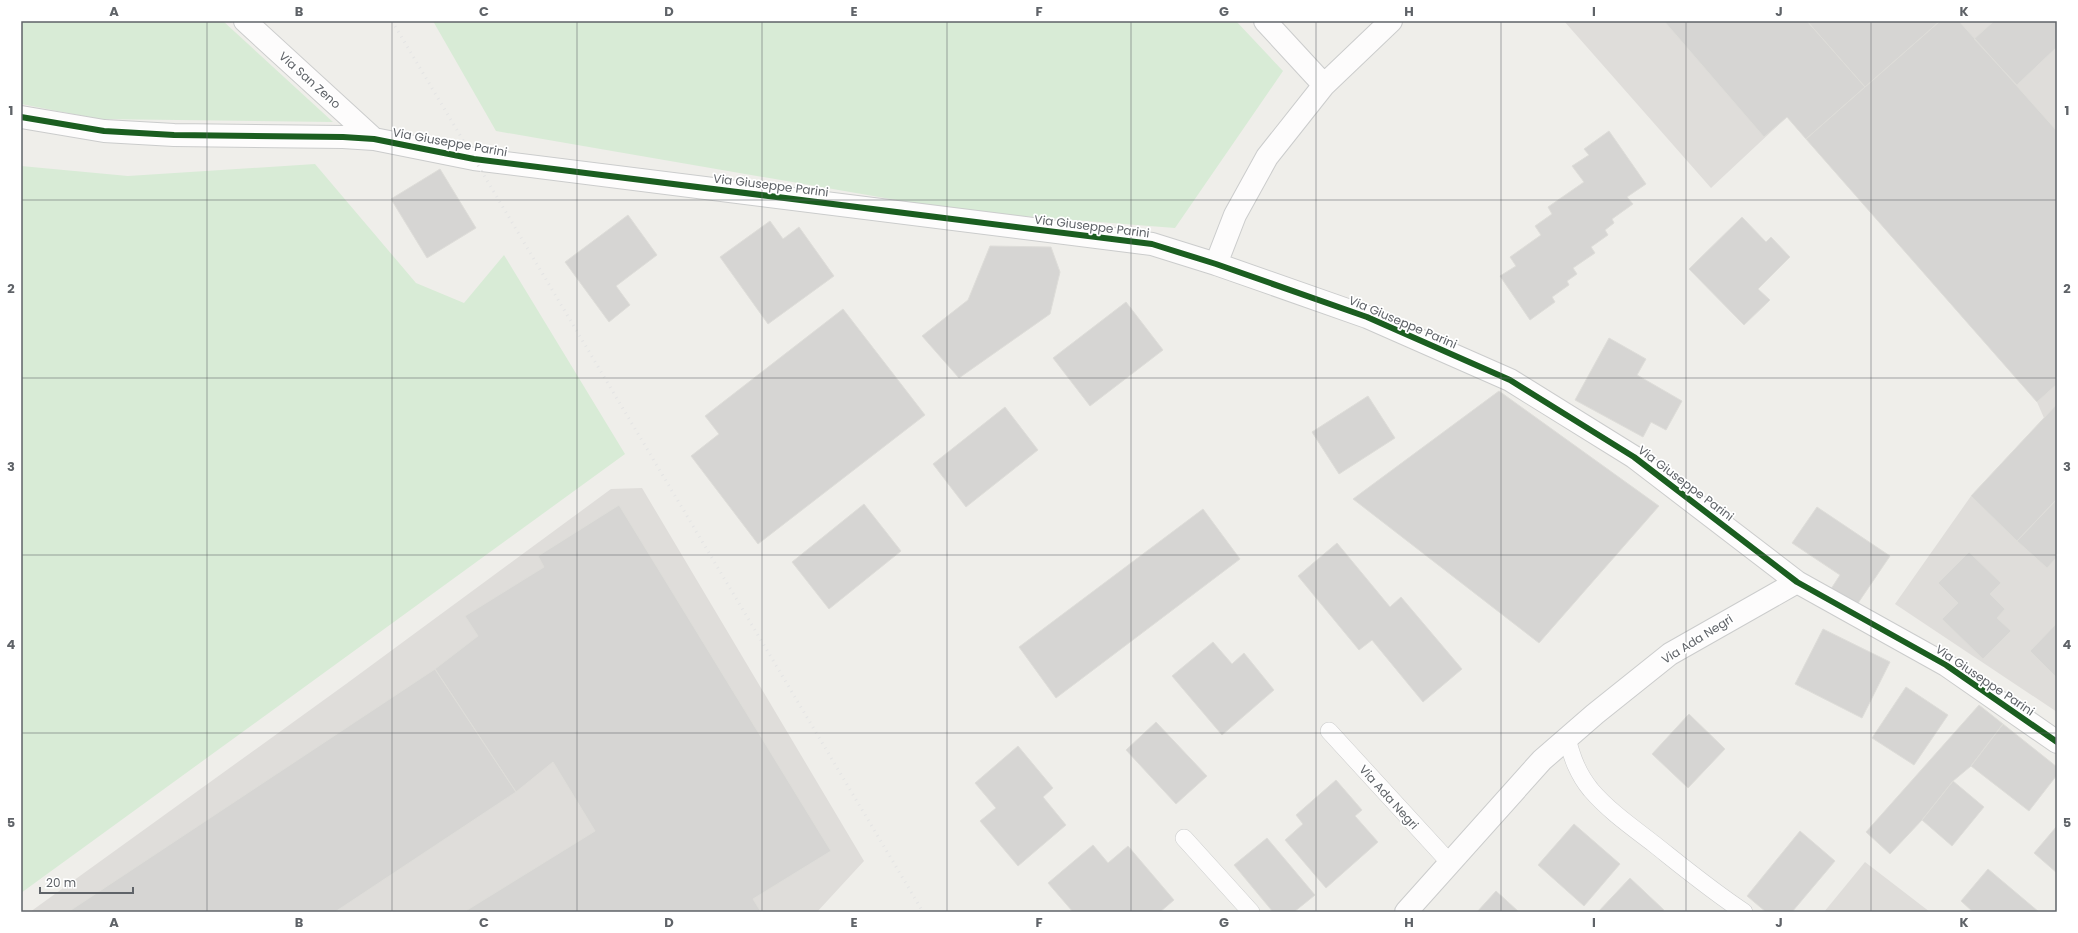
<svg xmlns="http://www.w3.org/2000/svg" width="2078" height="933" viewBox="0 0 2078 933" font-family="Poppins,sans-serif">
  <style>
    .industrial { fill: #dfddda }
    .green { fill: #d8ebd6 }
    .building { fill: #d6d5d3; stroke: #deddd9 }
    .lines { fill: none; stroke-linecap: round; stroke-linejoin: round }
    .lane-casing { stroke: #cbcccc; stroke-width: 18 }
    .street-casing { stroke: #cbcccc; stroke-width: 24 }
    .lane { stroke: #fdfcfc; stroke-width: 17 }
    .street { stroke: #fdfcfc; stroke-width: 22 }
    .rail { stroke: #e4e4e4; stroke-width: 3; stroke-dasharray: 1 5; stroke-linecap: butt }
    .cycleway-casing { stroke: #fff; stroke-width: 8 }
    .cycleway { stroke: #1b5e20; stroke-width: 6 }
    .grid { fill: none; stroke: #5f6368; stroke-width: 1; stroke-opacity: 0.55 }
    .labels { text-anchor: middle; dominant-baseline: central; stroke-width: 3.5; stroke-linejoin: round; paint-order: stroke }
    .street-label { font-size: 12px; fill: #5f6368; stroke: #fff }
    .neatline { fill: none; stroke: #5f6368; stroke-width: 1.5 }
    .grid-label { font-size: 13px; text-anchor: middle; font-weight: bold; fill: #5f6368 }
  </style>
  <rect width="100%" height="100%" fill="#efeeea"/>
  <path class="industrial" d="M1564,21H2057V712L1895,604L1971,496L2044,418L2037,402L1787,117L1711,188Z
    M642,488L864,861L817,912H30L346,684L611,489Z
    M1865,862L1930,912H1824Z"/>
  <path class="green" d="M21,21H223L333,122L99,119L21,104Z
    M433,21H1236L1283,71L1175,228L960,211L496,131Z
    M315,164L416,283L464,303L504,255L625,454L21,893V166L128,176Z"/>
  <path class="building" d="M1664,21H1807L1865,87L1806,139L1787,117L1764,137Z
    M1807,21H1940L1865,87Z
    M1940,21H1959L2057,131V384L2037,402L1806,139Z
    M1994,21H2057V47L2017,85L1974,39Z
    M1609,131L1646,184L1627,197L1633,204L1612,219L1614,223L1605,230L1608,235L1591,247L1595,253L1573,268L1577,274L1567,281L1569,285L1552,297L1555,302L1530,320L1500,276L1516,266L1510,257L1541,235L1535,226L1552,214L1548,207L1584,182L1572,166L1589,155L1584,149Z
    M440,169L476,228L427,258L391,199Z
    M628,215L657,255L616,286L630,305L609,322L565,262Z
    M1742,217L1766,242L1771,237L1790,257L1758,289L1770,300L1744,325L1689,269Z
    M770,221L783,239L799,227L834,276L768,324L720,257Z
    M990,246L1051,247L1060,272L1050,314L959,378L922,336L968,300Z
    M1126,302L1163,350L1090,406L1053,358Z
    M843,309L925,415L758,544L691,456L719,434L705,416Z
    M1609,338L1646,359L1637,375L1682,401L1666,430L1651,422L1643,437L1575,400Z
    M1499,391L1659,506L1539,643L1353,499Z
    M1368,396L1395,438L1339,474L1312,432Z
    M2057,404V499L2017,541L1971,496Z
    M1005,407L1038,450L966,507L933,464Z
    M2057,499V557L2047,568L2017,541Z
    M864,504L901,551L829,609L792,562Z
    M619,505L831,851L753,899L761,912H464L595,831L553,762L516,792L435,669L478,636L465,616L544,567L538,556Z
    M1817,507L1890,556L1854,609L1829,592L1840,575L1792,543Z
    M1203,509L1240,559L1056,698L1019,647Z
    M1337,543L1390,607L1401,597L1462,669L1423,702L1372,640L1359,650L1298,576Z
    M1969,552L2001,583L1990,594L2005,609L1997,618L2011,631L1983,659L1942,619L1958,603L1938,583Z
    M2057,623V678L2030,651Z
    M1823,629L1890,662L1862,718L1795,684Z
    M1213,642L1232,664L1244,653L1274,690L1222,735L1172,676Z
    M435,669L516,792L335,912H68Z
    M1906,687L1948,715L1914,765L1872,738Z
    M1979,705L2003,724L1971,766L1953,781L1922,820L1890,854L1866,832Z
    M1689,714L1725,749L1688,788L1652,754Z
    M1156,722L1207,776L1176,804L1126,750Z
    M2003,724L2057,767V775L2029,811L1971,766Z
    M1018,746L1053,788L1043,797L1066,825L1018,866L980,821L996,808L975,783Z
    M1336,780L1362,810L1355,816L1378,842L1326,888L1285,840L1303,824L1296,815Z
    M1953,781L1984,807L1952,846L1922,820Z
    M1574,824L1620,864L1584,906L1538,865Z
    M2057,826V873L2034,853Z
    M1800,831L1835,861L1792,912H1766L1747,896Z
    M1267,838L1315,895L1294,912H1273L1234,865Z
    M1093,845L1108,863L1128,846L1174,900L1160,912H1073L1048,883Z
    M1988,869L2039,912H1973L1961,901Z
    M1630,878L1664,910L1662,912H1598Z
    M1496,891L1519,912H1477Z"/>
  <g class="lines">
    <defs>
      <path id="lane" d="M1329,731L1450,863
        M1567,738C1572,758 1578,774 1591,790C1609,811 1632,827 1654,844C1683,867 1712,891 1744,912
        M1184,838L1251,912"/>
      <path id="street" d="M245,21L374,139
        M1265,21L1324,85
        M21,117L104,131L174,135L343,137L374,139L474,159L1152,244L1216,264L1367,317L1510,380L1634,457L1797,582L1946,665L2057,742
        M1216,264L1235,215L1267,157L1324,85L1391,21
        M1406,912L1542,760L1595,714L1670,654L1797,582"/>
    </defs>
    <use href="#lane" class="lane-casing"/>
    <use href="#street" class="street-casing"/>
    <use href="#lane" class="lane"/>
    <use href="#street" class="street"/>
    <path class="rail" d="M392,21L923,912"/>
    <defs>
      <path id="cycleway" d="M21,117L104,131L174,135L343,137L374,139L474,159L1152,244L1216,264L1367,317L1510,380L1634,457L1797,582L1946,665L2057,742"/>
    </defs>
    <use href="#cycleway" class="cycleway-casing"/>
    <use href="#cycleway" class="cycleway"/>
  </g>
  <path class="grid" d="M207,21V912M392,21V912M577,21V912M762,21V912M947,21V912M1131,21V912M1316,21V912M1501,21V912M1686,21V912M1871,21V912M21,200H2057M21,378H2057M21,555H2057M21,733H2057"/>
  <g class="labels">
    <g class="street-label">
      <text transform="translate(310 80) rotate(42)">Via San Zeno</text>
      <text transform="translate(450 142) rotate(10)">Via Giuseppe Parini</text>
      <text transform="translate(771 185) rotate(7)">Via Giuseppe Parini</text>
      <text transform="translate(1092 226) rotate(7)">Via Giuseppe Parini</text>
      <text transform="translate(1403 322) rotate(23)">Via Giuseppe Parini</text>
      <text transform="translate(1686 483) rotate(37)">Via Giuseppe Parini</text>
      <text transform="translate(1697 639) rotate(-32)">Via Ada Negri</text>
      <text transform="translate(1985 680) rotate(34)">Via Giuseppe Parini</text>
      <text transform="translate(1389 797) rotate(48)">Via Ada Negri</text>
    </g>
  </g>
  <rect width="2078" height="933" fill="none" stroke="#ffffff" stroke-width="44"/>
  <path d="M40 887v6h93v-6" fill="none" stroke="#5f6368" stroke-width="2"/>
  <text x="46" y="887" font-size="12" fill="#5f6368" stroke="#ffffff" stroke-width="3" paint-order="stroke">20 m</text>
  <rect x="22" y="22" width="2034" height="889" class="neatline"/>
  <g class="grid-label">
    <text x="114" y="16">A</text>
    <text x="299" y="16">B</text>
    <text x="484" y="16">C</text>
    <text x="669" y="16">D</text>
    <text x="854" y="16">E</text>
    <text x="1039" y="16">F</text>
    <text x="1224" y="16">G</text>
    <text x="1409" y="16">H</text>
    <text x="1594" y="16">I</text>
    <text x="1779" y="16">J</text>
    <text x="1964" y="16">K</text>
    <text x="11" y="115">1</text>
    <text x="2067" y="115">1</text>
    <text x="11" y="293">2</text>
    <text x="2067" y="293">2</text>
    <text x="11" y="471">3</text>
    <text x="2067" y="471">3</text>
    <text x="11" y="649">4</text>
    <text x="2067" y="649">4</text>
    <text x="11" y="827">5</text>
    <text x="2067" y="827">5</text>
    <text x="114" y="927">A</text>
    <text x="299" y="927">B</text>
    <text x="484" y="927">C</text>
    <text x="669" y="927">D</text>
    <text x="854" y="927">E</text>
    <text x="1039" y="927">F</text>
    <text x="1224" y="927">G</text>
    <text x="1409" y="927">H</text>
    <text x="1594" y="927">I</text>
    <text x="1779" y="927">J</text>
    <text x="1964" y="927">K</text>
  </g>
</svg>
